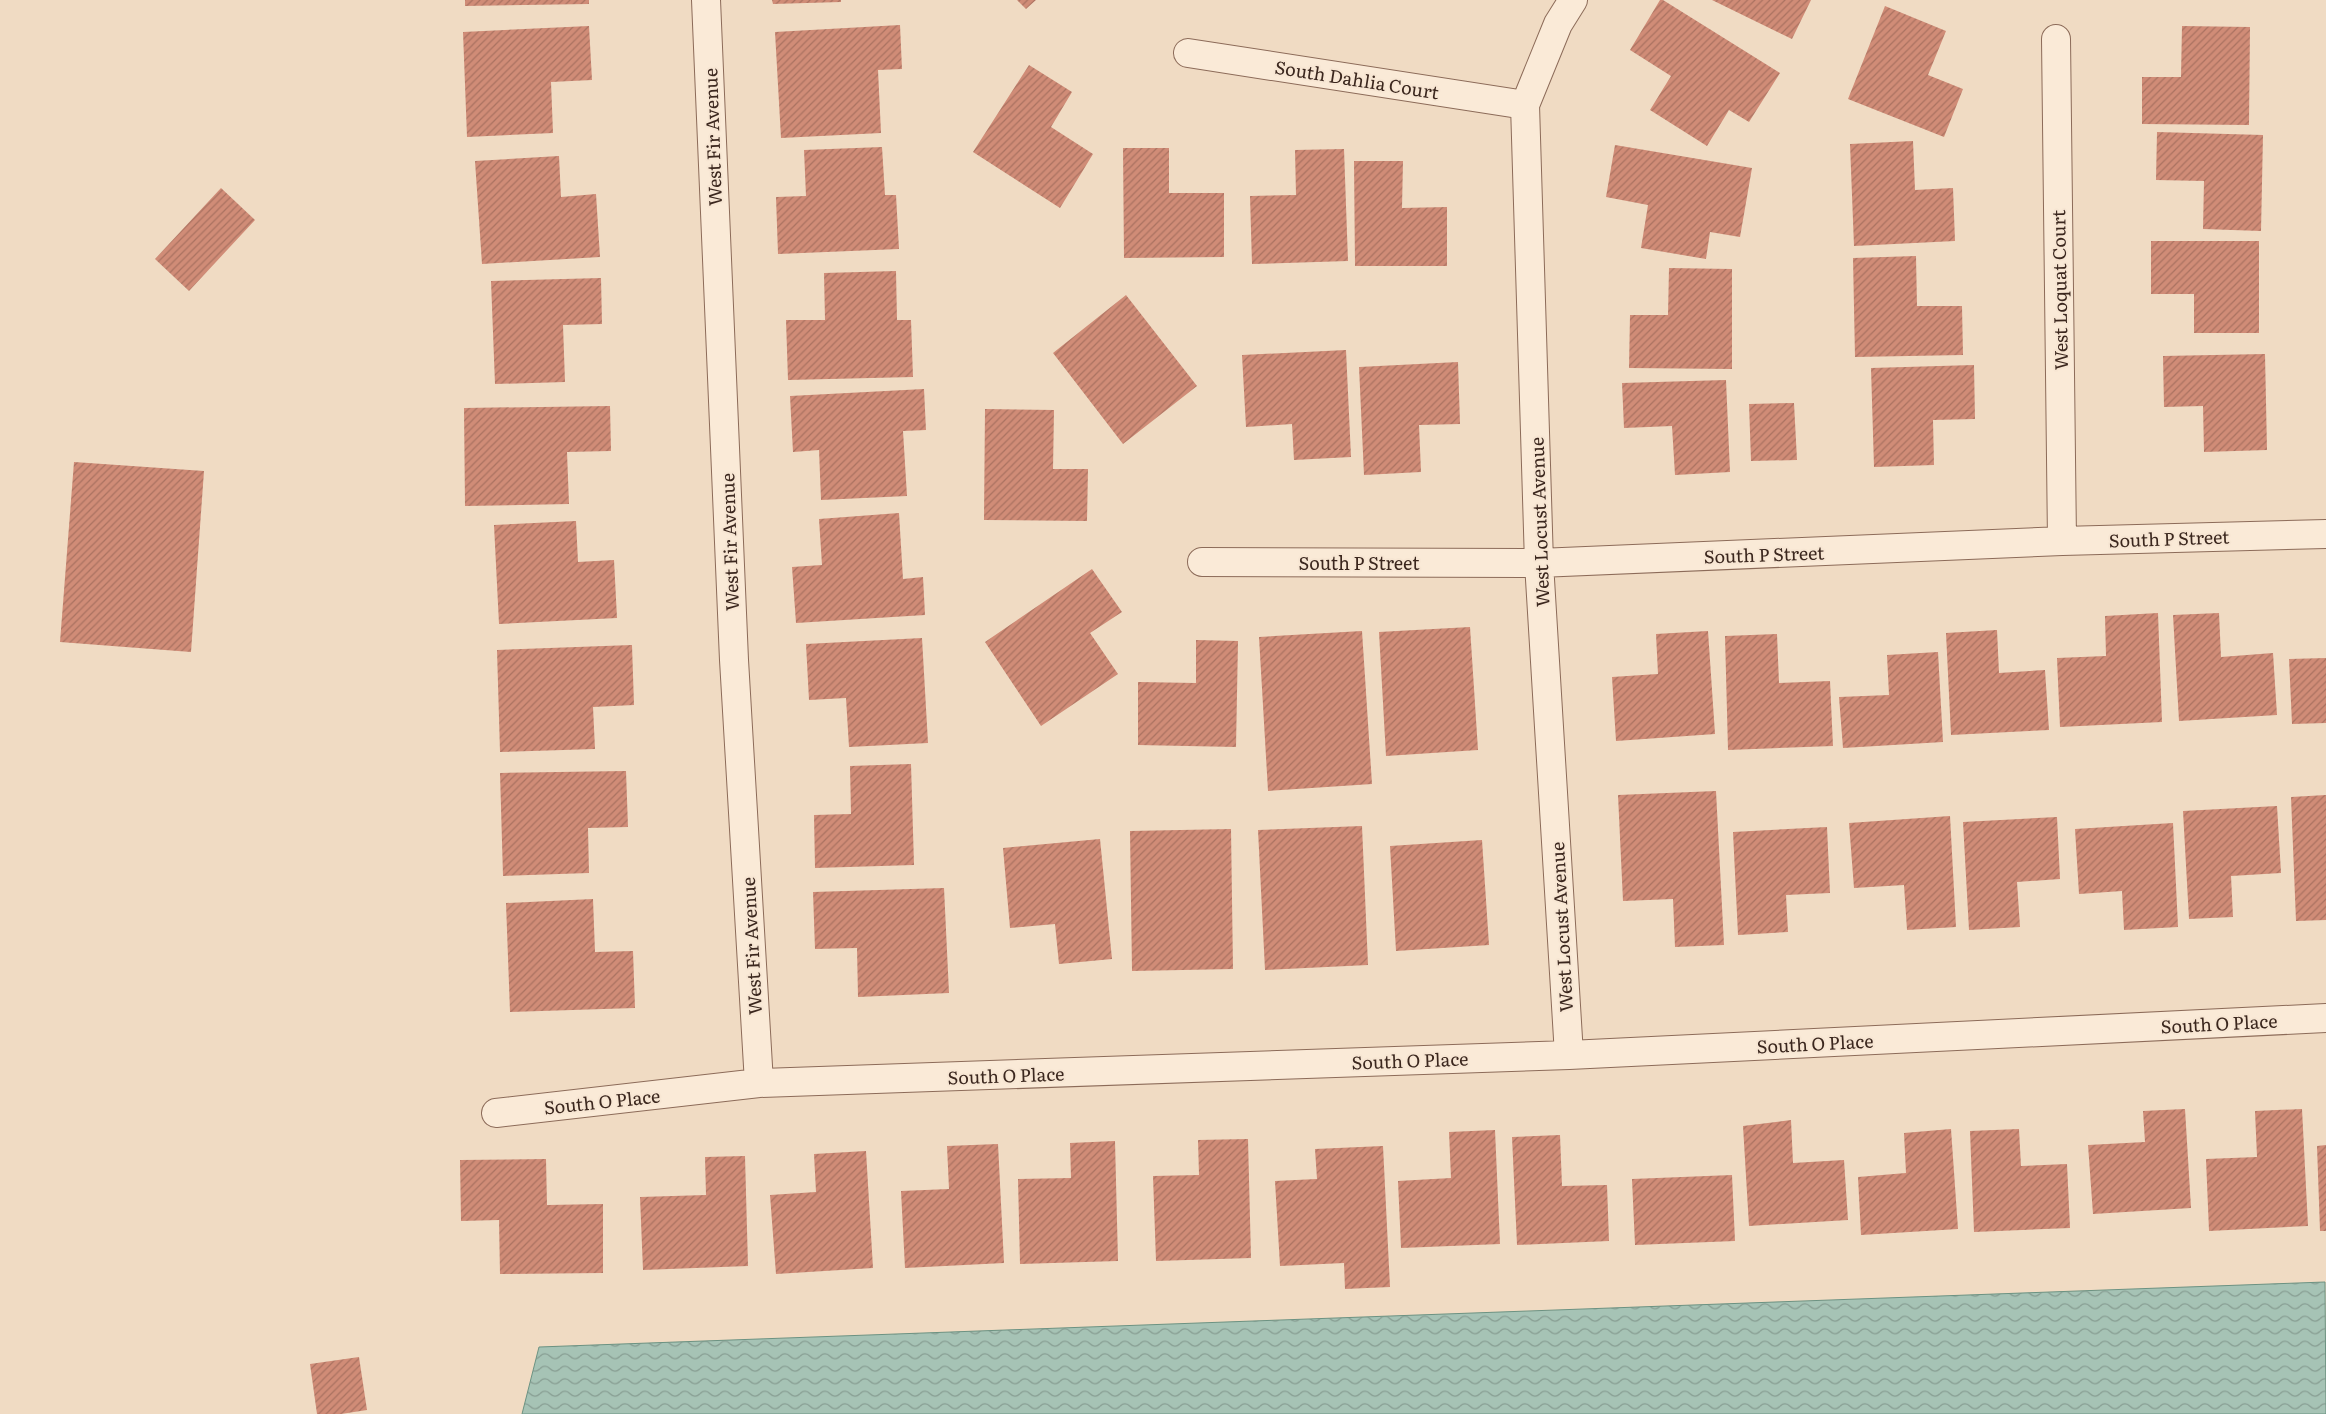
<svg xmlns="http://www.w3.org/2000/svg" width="2326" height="1414" viewBox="0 0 2326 1414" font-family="Literata,serif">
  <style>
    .water { fill: url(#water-waves); stroke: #6c9282 }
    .building { fill: url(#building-hatch) }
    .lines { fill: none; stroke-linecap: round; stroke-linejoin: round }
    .minor-casing { stroke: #8c6b59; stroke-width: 30 }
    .minor { stroke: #faead7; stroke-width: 28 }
    .labels { text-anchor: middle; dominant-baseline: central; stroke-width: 4; stroke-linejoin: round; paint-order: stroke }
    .street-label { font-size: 18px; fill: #3b271e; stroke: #f7e6d3 }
  </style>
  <defs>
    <pattern id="water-waves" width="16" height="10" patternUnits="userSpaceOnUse" patternTransform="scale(1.25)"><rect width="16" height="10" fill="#a6c3b5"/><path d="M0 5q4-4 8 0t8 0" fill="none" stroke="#889e93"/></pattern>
    <pattern id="building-hatch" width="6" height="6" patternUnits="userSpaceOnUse" patternTransform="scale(1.25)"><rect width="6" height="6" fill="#d08c77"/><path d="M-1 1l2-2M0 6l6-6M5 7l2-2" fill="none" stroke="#aa7261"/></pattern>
  </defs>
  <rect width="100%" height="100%" fill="#f0dbc3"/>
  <path class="water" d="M2325,1282L2326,1414H522L539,1347Z"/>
  <path class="building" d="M465,0H589V4L465,6Z
    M772,0H841V2L773,4Z
    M1017,0H1036L1026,9Z
    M1660,0H1663L1780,73L1749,122L1729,110L1707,146L1650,110L1671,76L1630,50Z
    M1712,0H1811L1792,39Z
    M1885,6L1946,31L1928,75L1963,89L1944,137L1848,99Z
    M900,25L902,69L878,70L881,133L781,138L775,32Z
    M589,26L592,80L551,82L553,133L467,137L463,32Z
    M2182,26L2250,27L2249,125L2142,124V77H2181Z
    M1029,65L1072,92L1051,127L1093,154L1060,208L973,152Z
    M2157,132L2263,135L2261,231L2203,229L2204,181L2156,180Z
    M1913,141L1915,190L1953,188L1955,241L1854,246L1850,144Z
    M1615,145L1752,168L1740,237L1710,232L1706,259L1641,248L1648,205L1606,197Z
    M882,147L885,195H896L899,249L778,254L776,197L806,196L804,150Z
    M1123,148H1169V193H1224V257L1124,258Z
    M1344,149L1348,261L1252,264L1250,196L1296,195L1295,150Z
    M559,156L561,197L596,194L600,257L482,264L475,161Z
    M1354,161H1403L1402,208L1447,207V266H1355Z
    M221,188L255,220L189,291L155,259Z
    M2151,241H2259V333H2194V294H2151Z
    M1916,256L1917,306H1962L1963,355L1855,357L1853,258Z
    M1669,268L1732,269V369L1629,368L1630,315H1668Z
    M896,271L897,320H911L913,377L788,380L786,320H825L824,273Z
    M601,278L602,324L563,325L565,382L495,384L491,281Z
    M1126,295L1197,386L1123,444L1053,353Z
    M1346,350L1351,457L1294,460L1292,424L1246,427L1242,355Z
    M2265,354L2267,450L2204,452L2203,406L2164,407L2163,356Z
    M1458,362L1460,424L1419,425L1421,472L1364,475L1359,367Z
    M1974,365L1975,419L1933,420L1934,465L1874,467L1871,368Z
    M1726,380L1730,472L1675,475L1672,426L1624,428L1622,383Z
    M924,389L926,430L903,431L907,496L821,500L819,450L793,452L790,396Z
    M1794,403L1797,460L1751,461L1749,404Z
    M610,406L611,451L567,452L569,504L465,506L464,408Z
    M985,409L1054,410L1053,469H1088L1087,521L984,520Z
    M74,462L204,471L191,652L60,642Z
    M899,513L903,579L923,577L925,615L796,623L792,567L822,565L819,519Z
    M576,521L578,562L614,560L617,618L499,624L494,525Z
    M1092,569L1122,612L1090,633L1118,674L1041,726L985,642Z
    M2158,613L2162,722L2060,727L2057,658L2106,656L2105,616Z
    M2219,613L2221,657L2273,653L2277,715L2179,721L2173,615Z
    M1470,627L1478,750L1386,756L1379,632Z
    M1997,630L1999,673L2045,670L2049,730L1951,735L1946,633Z
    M1362,631L1372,784L1268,791L1259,637Z
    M1708,631L1715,734L1616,741L1612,677L1658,674L1656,634Z
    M1777,634L1779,683L1830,681L1833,746L1728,750L1725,636Z
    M922,638L928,743L849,747L846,698L809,700L806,644Z
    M1196,640L1238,641L1236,747L1138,745V682L1196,683Z
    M632,645L634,705L593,707L595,749L500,752L497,650Z
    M1938,652L1943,742L1843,748L1839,697L1889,695L1887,655Z
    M2326,658V723L2292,724L2289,659Z
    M911,764L914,865L815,868L814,815L851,814L850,766Z
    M626,771L628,827L588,828L589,873L503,876L500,773Z
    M1716,791L1724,945L1675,947L1673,899L1623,901L1618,795Z
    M2326,795V920L2296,921L2291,797Z
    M2277,806L2281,873L2231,876L2233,917L2189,919L2183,811Z
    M1950,816L1956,927L1907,930L1904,885L1854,888L1849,823Z
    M2057,817L2060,879L2017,882L2020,927L1969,930L1963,822Z
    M2173,823L2178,927L2124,930L2122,891L2079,894L2075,829Z
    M1362,826L1368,965L1265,970L1258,830Z
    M1827,827L1830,893L1786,895L1788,932L1738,935L1733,832Z
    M1231,829L1233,969L1132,971L1130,831Z
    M1100,839L1112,959L1059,964L1055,924L1010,928L1003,848Z
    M1482,840L1489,945L1396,951L1390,846Z
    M944,888L949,993L858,997L857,948L815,949L813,892Z
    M593,899L595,952L633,951L635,1008L510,1012L506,903Z
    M2185,1109L2191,1208L2093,1214L2088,1145L2145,1142L2143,1111Z
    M2302,1109L2308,1226L2209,1231L2206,1159L2257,1157L2255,1111Z
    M1791,1120L1793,1163L1844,1160L1848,1220L1749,1226L1743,1126Z
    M1951,1129L1958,1229L1861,1235L1858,1177L1906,1173L1904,1133Z
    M2019,1129L2021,1166L2067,1164L2070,1228L1974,1232L1970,1131Z
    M1495,1130L1500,1244L1401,1248L1398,1181L1451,1178L1449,1132Z
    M1560,1135L1562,1186L1607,1185L1609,1241L1517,1245L1512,1137Z
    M1248,1139L1251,1258L1156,1261L1153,1176L1199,1175L1198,1140Z
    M1115,1141L1118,1261L1020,1264L1018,1179L1071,1178L1070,1143Z
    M998,1144L1004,1263L905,1268L901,1191L949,1189L947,1146Z
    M2326,1145V1231H2320L2317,1146Z
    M1383,1146L1390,1287L1345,1289L1344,1263L1280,1266L1275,1181L1317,1179L1315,1149Z
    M866,1151L873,1268L776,1274L770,1195L816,1192L814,1154Z
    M745,1156L748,1266L643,1270L640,1197L706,1195L705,1157Z
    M546,1159L547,1205L603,1204V1273L500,1274L499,1220L461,1221L460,1160Z
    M1732,1175L1735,1241L1635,1245L1632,1179Z
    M359,1357L367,1410L341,1414H317L310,1364Z"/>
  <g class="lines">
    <defs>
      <path id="minor" d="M706,0L734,660L759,1083
        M2056,39L2062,541
        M1188,53L1525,105
        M1202,562L1539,563L2062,541L2326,534
        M1569,1055L1539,563L1525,105L1558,24L1573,0
        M496,1113L759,1083L1569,1055L2326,1018"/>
    </defs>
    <use href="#minor" class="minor-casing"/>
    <use href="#minor" class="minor"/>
  </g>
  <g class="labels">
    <g class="street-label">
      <text transform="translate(1357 79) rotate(9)">South Dahlia Court</text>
      <text transform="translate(712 137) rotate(-92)">West Fir Avenue</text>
      <text transform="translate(2059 290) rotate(-91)">West Loquat Court</text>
      <text transform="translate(1539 522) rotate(-92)">West Locust Avenue</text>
      <text transform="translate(2169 538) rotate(-2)">South P Street</text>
      <text transform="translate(729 542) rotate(-92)">West Fir Avenue</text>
      <text transform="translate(1764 554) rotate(-2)">South P Street</text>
      <text x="1359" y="562">South P Street</text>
      <text transform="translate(1561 927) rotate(-93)">West Locust Avenue</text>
      <text transform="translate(751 946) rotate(-93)">West Fir Avenue</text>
      <text transform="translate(2219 1023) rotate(-3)">South O Place</text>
      <text transform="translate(1815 1043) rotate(-3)">South O Place</text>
      <text transform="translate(1410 1060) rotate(-2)">South O Place</text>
      <text transform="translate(1006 1075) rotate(-2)">South O Place</text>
      <text transform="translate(602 1101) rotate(-6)">South O Place</text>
    </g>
  </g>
</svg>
